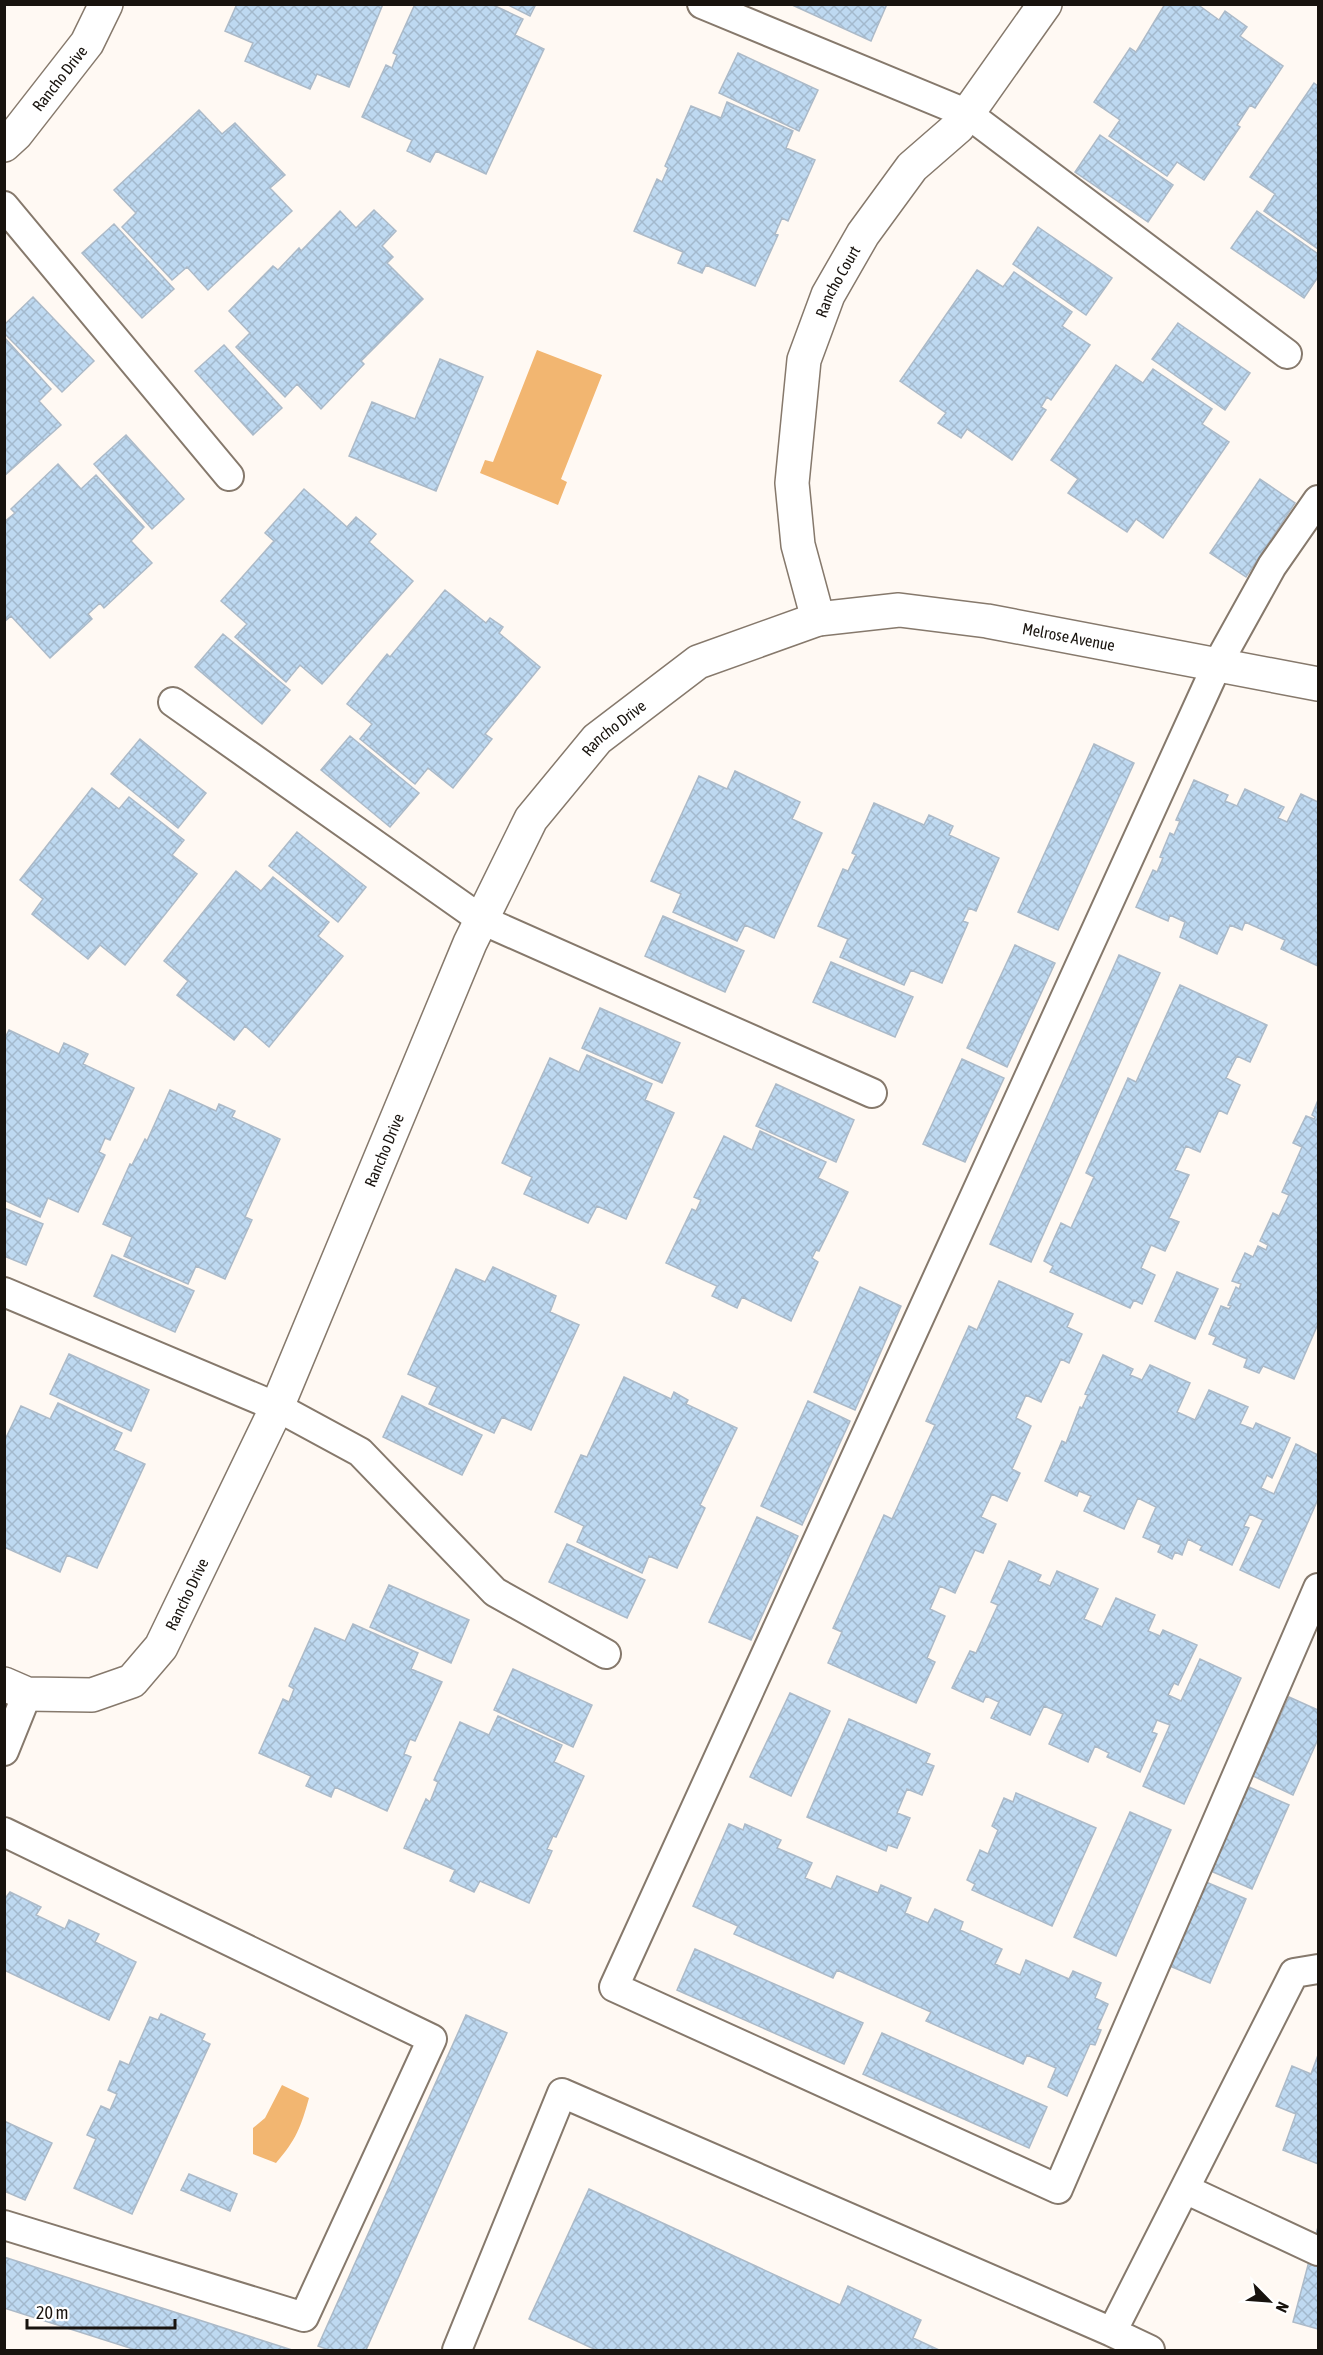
<svg xmlns="http://www.w3.org/2000/svg" width="1323" height="2355" viewBox="0 0 1323 2355" font-family="'Asap Condensed',sans-serif">
  <style>
    .water { fill: #f2b671 }
    .building { fill: url(#building-cross-hatch); stroke: #acbac8; stroke-width: 1.5 }
    .lines { fill: none; stroke-linecap: round; stroke-linejoin: round }
    .service-casing { stroke: #86796c; stroke-width: 32 }
    .minor-casing { stroke: #86796c; stroke-width: 36 }
    .service { stroke: #fff; stroke-width: 28 }
    .minor { stroke: #fff; stroke-width: 33 }
    .labels { text-anchor: middle; dominant-baseline: central; stroke-width: 5; stroke-linejoin: round; paint-order: stroke }
    .street-label { font-size: 16px; fill: #18130e; stroke: #fff }
  </style>
  <defs>
    <pattern id="building-cross-hatch" width="8" height="8" patternUnits="userSpaceOnUse" patternTransform="scale(1.5)"><rect width="8" height="8" fill="#bed9f1"/><path d="M0 0l8 8M0 8l8-8" fill="none" stroke="#a3b9cd"/></pattern>
  </defs>
  <rect width="100%" height="100%" fill="#fff9f3"/>
  <path class="water" d="M537,350L602,375L561,479L567,482L558,505L480,473L485,460L493,462Z
    M282,2085L309,2098C301,2127 296,2140 276,2163L253,2154V2128L265,2118Z"/>
  <path class="building" d="M237,4H383L349,87L317,74L310,89L245,61L253,43L225,31Z
    M415,4H491L523,19L515,35L544,49L486,174L436,151L430,162L407,151L412,140L362,117L386,65L392,68L397,55L393,53Z
    M506,4H536L530,16Z
    M790,4H887L871,41Z
    M1165,4H1197L1219,20L1225,11L1247,27L1240,36L1283,66L1255,108L1250,105L1237,125L1240,127L1204,180L1177,162L1167,176L1109,136L1120,120L1094,102L1130,48L1136,52Z
    M738,53L818,90L799,131L719,93Z
    M1314,83L1318,86V249L1264,211L1275,194L1250,177Z
    M727,102L793,131L786,148L815,160L788,221L782,218L775,234L778,235L755,286L706,265L702,273L678,263L683,252L634,231L657,179L662,182L668,168L665,166L691,106L721,118Z
    M199,110L222,134L235,123L285,175L270,188L292,211L208,290L187,267L172,280L122,227L136,213L114,190Z
    M1100,135L1173,185L1148,222L1075,172Z
    M374,210L396,231L382,246L393,257L387,263L423,299L361,361L364,364L321,409L297,384L285,397L236,347L250,333L229,311L273,266L278,270L299,248L301,251L340,211L356,228Z
    M1257,211L1318,254V277L1304,298L1231,248Z
    M114,224L174,289L142,318L82,253Z
    M1038,227L1112,278L1086,315L1013,264Z
    M977,270L1003,287L1014,272L1072,312L1062,326L1090,345L1051,400L1047,397L1041,407L1046,410L1012,460L967,429L961,438L938,423L946,413L900,381Z
    M33,297L94,361L62,392L4,333V325Z
    M1178,323L1250,373L1225,410L1152,359Z
    M4,337L51,389L39,401L61,425L4,476Z
    M224,345L282,408L253,435L195,371Z
    M440,359L483,377L436,491L349,456L372,402L415,419Z
    M1116,365L1143,383L1153,369L1212,409L1202,424L1229,442L1163,538L1136,519L1127,532L1068,493L1078,479L1051,460Z
    M126,435L184,499L152,529L94,464Z
    M58,464L81,489L96,475L144,527L131,541L152,563L104,608L100,603L88,614L92,619L50,658L11,616L4,622V522L15,513L11,509Z
    M1260,479L1295,503L1246,577L1210,553Z
    M304,489L347,527L356,517L376,534L369,542L413,581L322,684L300,665L286,682L235,637L247,624L221,601L274,541L265,533Z
    M445,590L486,623L490,618L503,627L499,633L540,667L485,734L492,739L453,788L428,768L415,784L360,739L372,724L347,704L387,654L390,657Z
    M223,634L290,690L262,724L195,667Z
    M350,736L419,793L390,827L321,770Z
    M140,739L206,793L178,828L111,774Z
    M1094,744L1134,763L1058,930L1018,912Z
    M735,771L800,802L792,819L822,833L774,938L745,925L737,941L673,912L681,894L651,881L699,776L727,789Z
    M1194,780L1228,795L1225,801L1237,806L1245,789L1284,807L1278,818L1287,822L1301,794L1318,802V966L1281,949L1285,940L1245,922L1242,930L1230,925L1217,954L1180,937L1185,922L1170,915L1168,921L1136,907L1153,870L1157,872L1163,858L1160,857L1170,833L1174,835L1180,821L1176,820Z
    M92,788L119,809L129,797L184,840L172,855L197,874L125,965L100,945L88,959L32,914L43,899L20,880Z
    M874,803L924,825L929,815L953,826L949,835L999,858L976,911L969,908L963,921L968,923L942,983L911,970L904,985L840,957L848,939L818,926L843,869L848,871L856,855L852,853Z
    M297,832L366,887L338,922L269,866Z
    M236,871L261,891L273,877L329,922L318,936L343,956L269,1047L245,1026L234,1040L177,995L188,981L164,961Z
    M663,916L744,951L725,992L645,956Z
    M1015,945L1055,963L1007,1067L967,1048Z
    M1119,955L1160,973L1031,1262L990,1244Z
    M831,962L913,997L895,1037L813,1002Z
    M1180,985L1267,1025L1250,1062L1237,1056L1226,1078L1240,1085L1227,1114L1219,1110L1200,1152L1186,1146L1175,1170L1189,1175L1169,1218L1179,1222L1165,1251L1151,1245L1141,1268L1155,1275L1142,1304L1134,1300L1130,1308L1050,1272L1053,1266L1044,1261L1061,1223L1071,1228L1094,1177L1086,1173L1128,1078L1136,1082Z
    M600,1008L680,1043L662,1083L582,1048Z
    M9,1030L59,1054L64,1043L88,1054L83,1064L134,1088L110,1140L105,1138L99,1152L105,1155L78,1212L48,1198L40,1217L4,1200V1040Z
    M587,1055L652,1084L645,1100L674,1113L626,1219L597,1206L588,1223L524,1194L532,1177L502,1163L550,1058L579,1072Z
    M962,1059L1004,1078L965,1162L923,1144Z
    M776,1084L854,1120L836,1162L756,1126Z
    M170,1090L216,1111L219,1104L235,1111L232,1117L280,1139L245,1217L252,1220L225,1279L196,1266L188,1284L124,1256L132,1237L103,1224L130,1164L132,1165L145,1139L147,1141Z
    M1318,1100V1324L1294,1379L1263,1366L1259,1373L1244,1367L1247,1359L1213,1344L1216,1337L1209,1334L1221,1306L1229,1309L1231,1306L1228,1305L1236,1287L1239,1289L1241,1284L1232,1281L1245,1253L1253,1257L1258,1246L1266,1250L1268,1245L1260,1241L1273,1213L1279,1216L1289,1195L1282,1192L1302,1147L1293,1143L1306,1116L1314,1119L1315,1117L1312,1115Z
    M760,1131L826,1162L818,1178L848,1192L819,1251L816,1250L812,1258L818,1262L791,1321L742,1297L737,1308L712,1296L717,1286L666,1263L692,1209L696,1211L701,1200L694,1197L724,1136L752,1150Z
    M4,1208L43,1224L26,1265L4,1256Z
    M112,1255L194,1291L175,1332L94,1296Z
    M493,1267L556,1296L550,1312L579,1325L531,1430L502,1417L494,1433L429,1404L437,1387L408,1374L456,1269L485,1282Z
    M1177,1272L1218,1289L1195,1339L1155,1321Z
    M999,1281L1073,1314L1067,1327L1082,1334L1069,1363L1061,1359L1041,1402L1026,1395L1016,1418L1031,1426L1012,1469L1020,1473L1007,1501L992,1494L981,1517L996,1524L983,1553L975,1550L955,1593L940,1586L930,1609L945,1616L927,1658L935,1662L916,1703L828,1663L842,1632L833,1628L884,1515L892,1519L935,1425L926,1421L969,1326L977,1330Z
    M860,1287L901,1306L855,1410L814,1392Z
    M69,1354L149,1390L131,1431L50,1394Z
    M1103,1355L1133,1369L1130,1375L1142,1380L1150,1365L1190,1383L1177,1412L1195,1420L1209,1390L1248,1407L1240,1424L1253,1429L1256,1423L1290,1438L1272,1478L1267,1475L1261,1488L1274,1494L1296,1444L1318,1455V1499L1279,1588L1240,1570L1263,1520L1250,1514L1244,1526L1249,1528L1232,1565L1200,1550L1202,1546L1188,1539L1182,1555L1175,1552L1172,1559L1158,1552L1161,1545L1143,1537L1156,1507L1138,1498L1124,1529L1084,1511L1091,1496L1079,1491L1077,1496L1045,1481L1062,1441L1066,1443L1080,1407L1082,1408L1088,1395L1085,1394Z
    M624,1377L671,1399L674,1392L688,1400L686,1404L737,1428L700,1505L705,1508L677,1568L649,1556L642,1573L577,1542L584,1526L555,1512L581,1455L587,1457Z
    M402,1396L482,1435L462,1475L383,1437Z
    M808,1401L850,1421L802,1525L761,1506Z
    M58,1403L122,1433L114,1450L145,1464L97,1568L67,1555L60,1572L4,1547V1442L21,1406L50,1419Z
    M757,1517L798,1536L751,1640L709,1622Z
    M567,1544L645,1580L627,1618L549,1582Z
    M1009,1561L1041,1575L1038,1581L1050,1586L1057,1571L1098,1589L1084,1619L1102,1627L1116,1598L1155,1615L1148,1631L1160,1636L1163,1630L1197,1645L1178,1685L1174,1683L1168,1695L1181,1701L1200,1659L1241,1678L1184,1804L1143,1786L1170,1725L1157,1720L1152,1732L1157,1734L1140,1772L1107,1757L1109,1753L1095,1746L1088,1762L1049,1744L1063,1714L1044,1706L1030,1735L991,1718L999,1702L986,1696L983,1702L952,1688L970,1651L976,1653L998,1605L991,1602Z
    M389,1585L469,1620L451,1663L370,1627Z
    M353,1624L418,1653L411,1669L442,1682L415,1741L410,1739L404,1754L411,1757L387,1811L335,1787L331,1797L306,1786L311,1776L259,1753L283,1699L289,1702L294,1689L289,1686L315,1628L345,1641Z
    M513,1669L592,1705L573,1747L494,1710Z
    M790,1693L830,1711L791,1796L750,1777Z
    M1289,1697L1318,1710V1739L1293,1795L1253,1776Z
    M498,1716L562,1745L554,1762L584,1776L556,1837L553,1836L547,1849L552,1851L529,1903L480,1881L474,1892L450,1881L455,1870L404,1848L426,1799L430,1802L438,1782L434,1780L460,1722L489,1735Z
    M849,1719L930,1754L926,1763L934,1766L922,1795L907,1789L897,1813L910,1818L897,1848L888,1845L886,1851L807,1817Z
    M1249,1787L1289,1805L1252,1889L1211,1871Z
    M1016,1793L1096,1828L1052,1926L972,1890L975,1884L967,1880L980,1850L988,1854L998,1830L992,1826L1004,1798L1013,1802Z
    M1130,1812L1171,1830L1116,1956L1074,1937Z
    M729,1824L743,1830L745,1824L781,1840L777,1848L812,1863L805,1878L831,1889L837,1876L878,1893L881,1885L911,1898L905,1913L928,1923L935,1909L963,1922L960,1930L1002,1949L995,1964L1020,1975L1026,1960L1069,1979L1073,1971L1101,1983L1095,1998L1108,2004L1097,2029L1101,2030L1095,2045L1090,2044L1067,2096L1048,2087L1056,2068L1027,2055L1023,2064L926,2021L931,2012L837,1970L833,1978L734,1934L738,1926L693,1906Z
    M1206,1882L1246,1899L1210,1983L1170,1966Z
    M10,1892L41,1907L36,1915L65,1929L69,1920L99,1934L95,1942L136,1962L109,2020L4,1970V1900Z
    M695,1949L863,2023L844,2064L677,1990Z
    M161,2014L205,2034L202,2040L210,2044L132,2214L74,2188L96,2139L87,2135L101,2106L110,2110L117,2094L108,2090L120,2061L129,2065L150,2017L158,2020Z
    M466,2015L507,2033L366,2350H329L318,2346Z
    M882,2033L1047,2107L1029,2148L863,2074Z
    M1318,2055V2164L1283,2150L1296,2114L1276,2106L1292,2066L1311,2074Z
    M4,2121L52,2143L25,2200L4,2191Z
    M189,2174L237,2194L230,2211L181,2190Z
    M589,2189L840,2305L848,2286L921,2320L913,2338L939,2350H596L529,2319Z
    M1318,2227V2329L1293,2322Z
    M4,2257L292,2350H136L4,2308Z"/>
  <g class="lines">
    <defs>
      <path id="service" d="M702,4L968,114L1287,354
        M4,206L229,476
        M1318,500L1272,566L1217,665L614,1987L1058,2189L1318,1588
        M173,702L482,920L872,1093
        M4,1292L277,1407L360,1452L495,1592L606,1654
        M4,1751L27,1694
        M4,1832L432,2039L304,2317L4,2225
        M1185,2189L1318,2251
        M1112,2332L1150,2350
        M457,2350L562,2093L1112,2332L1294,1973L1318,1969"/>
      <g id="minor">
        <path id="s1" d="M4,145L16,134L87,43L106,4"/>
        <path id="s2" d="M818,619L798,545L792,483L804,360L828,295L863,234L912,167L958,127L1045,4"/>
        <path id="s3" d="M4,1684L27,1694L92,1695L132,1681L161,1647L277,1407L470,943L531,819L597,739L698,662L818,619L899,610L987,621L1318,684"/>
      </g>
    </defs>
    <use href="#service" class="service-casing"/>
    <use href="#minor" class="minor-casing"/>
    <use href="#service" class="service"/>
    <use href="#minor" class="minor"/>
  </g>
  <g class="labels">
    <g class="street-label">
      <text stroke="none"><textPath href="#s1" startOffset="87">Rancho Drive</textPath></text>
      <text stroke="none"><textPath href="#s2" startOffset="348">Rancho Court</textPath></text>
      <text stroke="none"><textPath href="#s3" startOffset="1696">Melrose Avenue</textPath></text>
      <text stroke="none"><textPath href="#s3" startOffset="1208">Rancho Drive</textPath></text>
      <text stroke="none"><textPath href="#s3" startOffset="722">Rancho Drive</textPath></text>
      <text stroke="none"><textPath href="#s3" startOffset="236">Rancho Drive</textPath></text>
    </g>
  </g>
  <rect width="1323" height="2355" fill="none" stroke="#18130e" stroke-width="12"/>
  <g transform="translate(1269 2301) rotate(115)" stroke="#ffffff" stroke-width="4.5" paint-order="stroke">
  <path d="M0-4.5L10 22L0 15L-10 22Z" fill="#18130e"/>
  <text y="-9" font-size="16" font-weight="bold" text-anchor="middle" fill="#18130e">N</text>
  </g>
  <path d="M27 2319v9h148v-9" fill="none" stroke="#18130e" stroke-width="3"/>
  <text x="36" y="2319" font-size="18" fill="#18130e" stroke="#ffffff" stroke-width="4.5" paint-order="stroke">20 m</text>
</svg>
